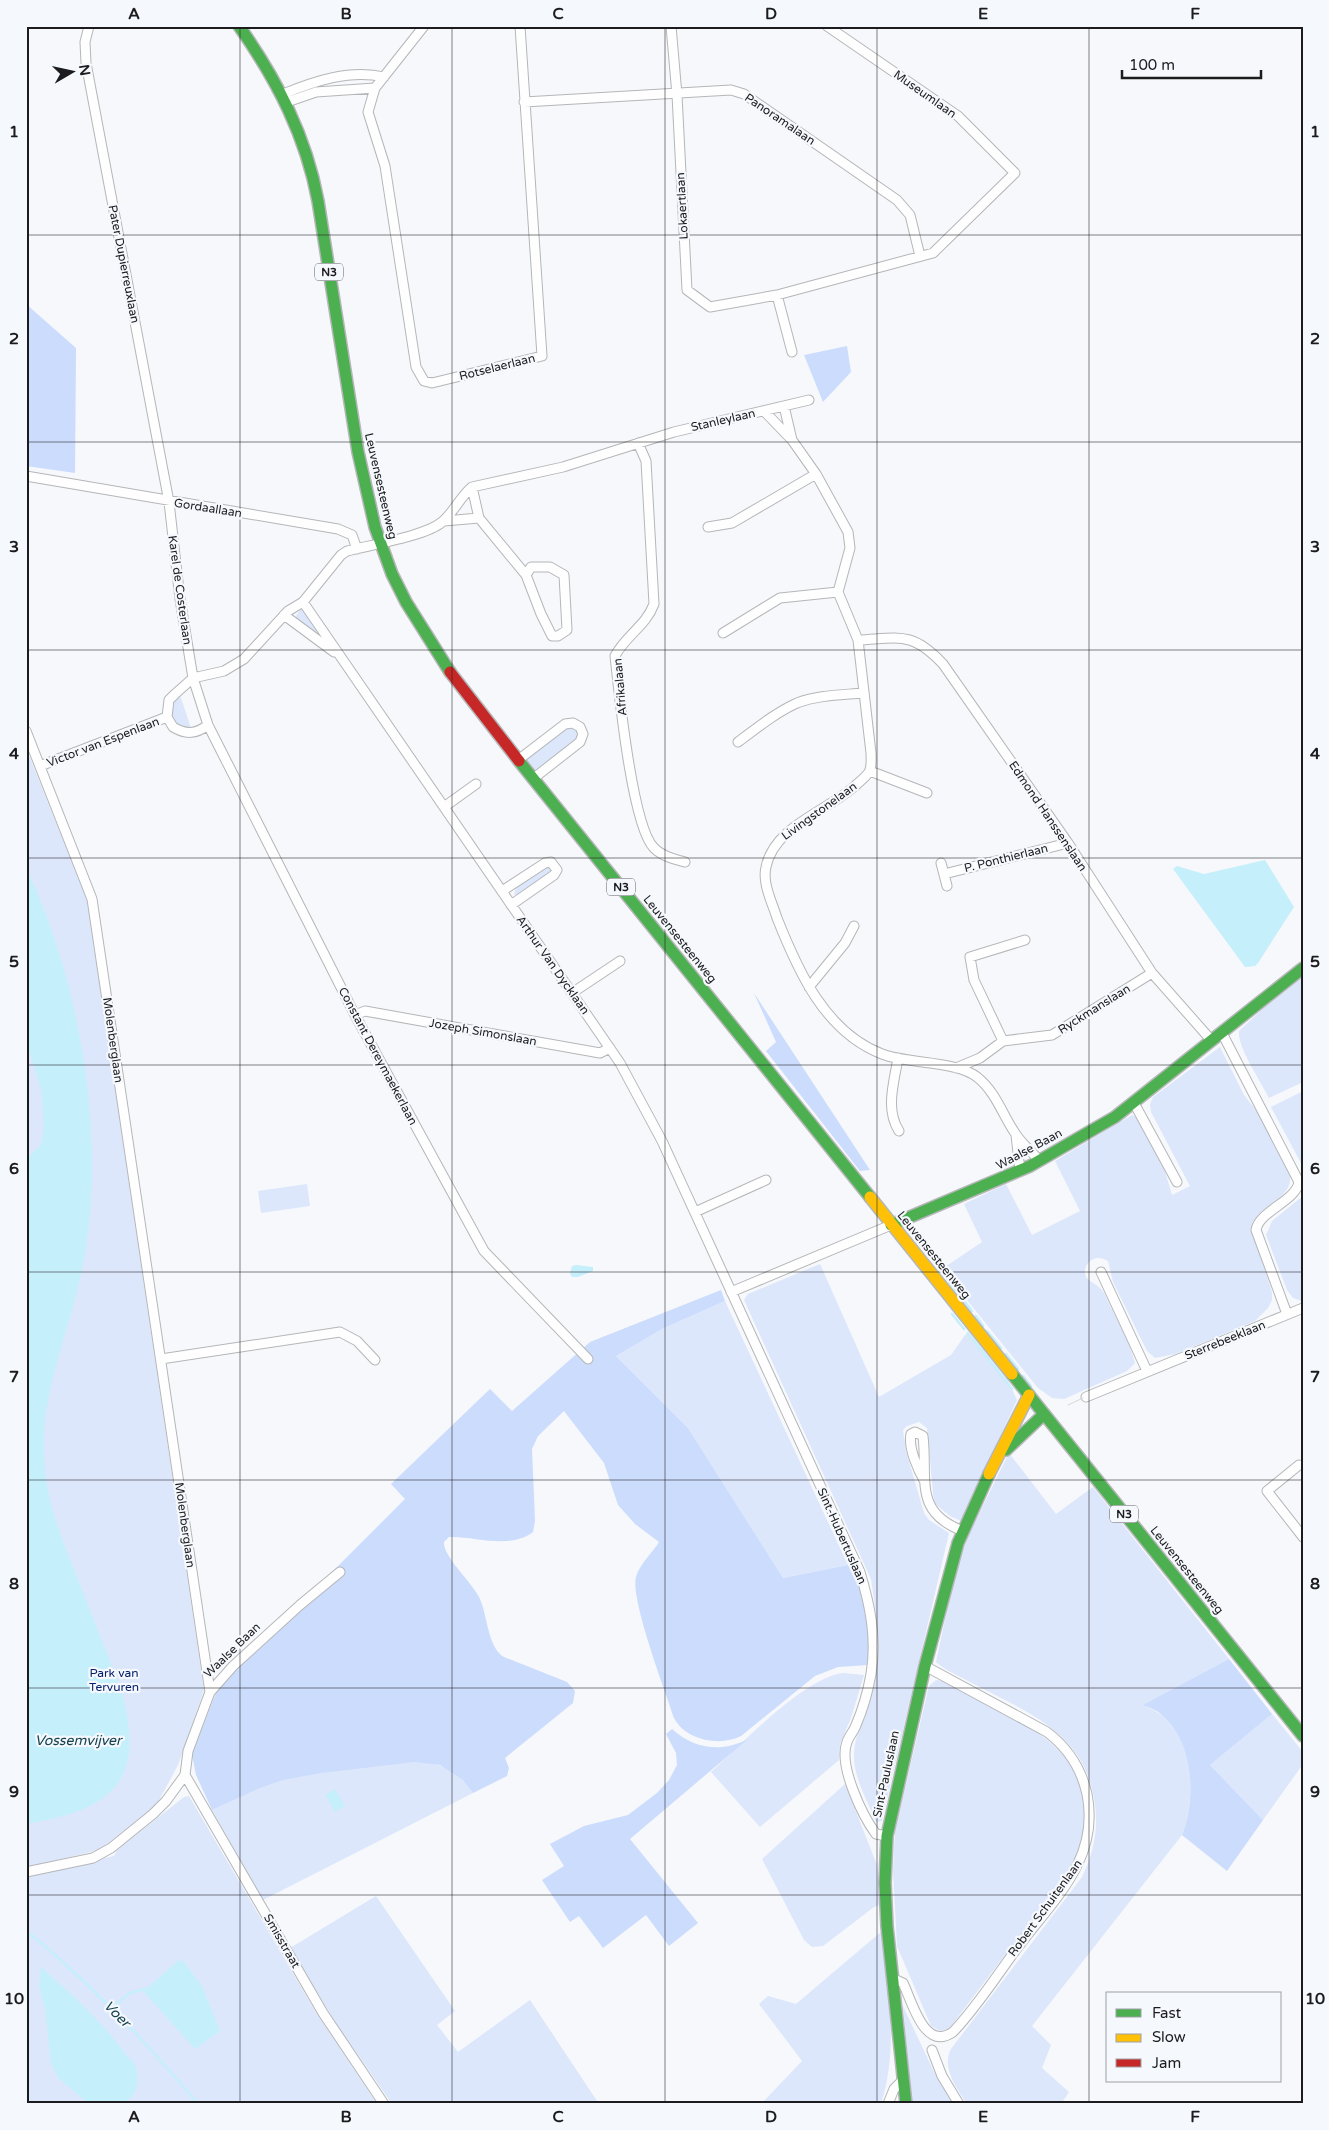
<svg xmlns="http://www.w3.org/2000/svg" width="1329" height="2130" viewBox="0 0 1329 2130" font-family="'Varela Round',sans-serif">
  <style>
    .green { fill: #dce7fc }
    .forest { fill: #ccdcfc }
    .water { fill: #c6effc }
    .lines { fill: none; stroke-linecap: round; stroke-linejoin: round }
    .stream { stroke: #c6effc; stroke-width: 2.5 }
    .street-casing { stroke: #b5b6b8; stroke-width: 11 }
    .fast-casing { stroke: #b5b6b8; stroke-width: 14 }
    .slow-casing { stroke: #b5b6b8; stroke-width: 14 }
    .jam-casing { stroke: #b5b6b8; stroke-width: 14 }
    .street { stroke: #fefefe; stroke-width: 9 }
    .fast { stroke: #4caf50; stroke-width: 11 }
    .slow { stroke: #ffc107; stroke-width: 11 }
    .jam { stroke: #c62828; stroke-width: 11 }
    .tram { stroke: #d7d8d8; stroke-width: 1 }
    .grid { fill: none; stroke: #1c1c1e; stroke-width: 1; stroke-opacity: 0.55 }
    .labels { text-anchor: middle; dominant-baseline: central; stroke-width: 4.5; stroke-linejoin: round; paint-order: stroke }
    .shield { fill: #f5f8fc; stroke: #5d5e61; stroke-width: 1 }
    .shield-label { font-size: 11px; font-weight: bold; fill: #1c1c1e }
    .street-label { font-size: 12px; fill: #1c1c1e; stroke: #f5f8fc }
    .park-label { font-size: 12px; fill: #07206c; stroke: #f5f8fc }
    .water-label { font-size: 14px; font-style: italic; fill: #14424f; stroke: #f5f8fc }
    .neatline { fill: none; stroke: #1c1c1e; stroke-width: 2 }
    .grid-label { font-size: 16px; text-anchor: middle; font-weight: bold; fill: #1c1c1e }
  </style>
  <rect width="100%" height="100%" fill="#f6f8fb"/>
  <path class="green" d="M300,610H303L316,628L317,634L296,621V616Z
    M179,692L192,731L185,730L172,719V704Z
    M570,726L576,728L579,738L535,773L524,759Z
    M26,748L87,900L204,1690L178,1765L157,1804L99,1850L27,1867Z
    M546,867H550L551,873L518,896L514,894L516,888Z
    M1303,977V1082L1269,1098C1262,1083 1237,1047 1239,1031L1269,1003Z
    M1220,1047L1244,1095L1259,1114L1290,1174C1294,1201 1256,1204 1251,1228L1272,1292V1300L1268,1308L1255,1321L1175,1354L1155,1358L1147,1351L1113,1282L1108,1261C1100,1256 1091,1257 1086,1266C1081,1283 1096,1280 1104,1293L1129,1344L1135,1363L1127,1371L1064,1399L1052,1398L1038,1388L942,1269L982,1242L964,1204L1006,1184L1032,1235L1080,1211L1055,1161L1132,1115L1137,1118L1164,1168L1172,1195L1190,1186L1151,1112L1150,1104L1153,1097Z
    M1303,1091V1167L1271,1107Z
    M307,1184L310,1206L261,1213L258,1191Z
    M1303,1196V1300L1302,1301L1293,1298L1287,1290L1266,1235L1272,1221Z
    M820,1264L879,1397L951,1355L968,1331L1008,1381L1017,1400L961,1521L950,1516L934,1503L927,1428L919,1422L907,1426L903,1430L906,1451L924,1513L929,1520L949,1533L882,1821L876,1822C868,1802 854,1778 854,1757C853,1736 867,1714 872,1694C883,1653 877,1620 871,1579L744,1300L748,1294Z
    M725,1301L848,1565L783,1578L688,1428L616,1356L664,1328Z
    M1009,1453L1056,1514L1093,1487L1229,1659L1144,1705C1153,1710 1162,1714 1170,1722C1194,1750 1195,1802 1182,1835L1032,2026L1051,2045L1042,2068L1069,2092L1061,2104H967C957,2089 941,2067 951,2049L1082,1877C1096,1848 1100,1821 1092,1789C1078,1728 1018,1708 968,1681C958,1675 944,1670 936,1662L955,1572L968,1536Z
    M843,1673L864,1675L851,1718L840,1744L839,1760L760,1827L711,1772C741,1745 803,1678 843,1673Z
    M936,1680L943,1681C1005,1714 1099,1744 1085,1833C1083,1843 1077,1855 1073,1865L949,2029L940,2031L931,2026L897,1946L893,1871L895,1831L929,1686Z
    M1272,1714L1303,1752V1764L1263,1820L1210,1765Z
    M415,1762C438,1761 462,1772 473,1793L263,1900L212,1810C232,1801 251,1790 272,1783C316,1768 368,1766 415,1762Z
    M845,1784L877,1865L880,1905L874,1907L823,1946L812,1947L804,1940L762,1859Z
    M189,1796L315,2011L377,2104H26V1876L114,1856L117,1850L184,1797Z
    M376,1896L455,2011L437,2025L458,2052L530,2000L599,2104H392L336,2023L290,1948Z
    M882,1931C888,1989 899,2047 881,2104H761L802,2061L759,2004L768,1996L796,2004Z
    M903,2006L934,2072L954,2104H912Z"/>
  <path class="forest" d="M26,304L76,348L75,473L26,466Z
    M847,346L851,372L823,402L804,355Z
    M754,993L870,1170L860,1171L766,1051L776,1042Z
    M721,1290L725,1301L664,1328L616,1356L688,1428L783,1578L848,1565C869,1591 870,1633 868,1665L838,1667L815,1676L741,1736C720,1747 685,1740 674,1718C666,1693 630,1599 636,1577C639,1565 653,1552 659,1542L635,1524L618,1505L604,1463L564,1411L538,1436L532,1449L535,1521L533,1532C509,1550 476,1536 449,1537L444,1542C443,1557 471,1581 479,1597C488,1615 487,1647 504,1657L567,1682L575,1691L573,1703L505,1758L509,1768L507,1776L473,1793L463,1780L440,1765L415,1762L321,1773L283,1780L260,1788L212,1810L196,1775L192,1755L217,1690L245,1659L405,1499L391,1484L490,1389L512,1411L590,1342Z
    M1229,1659L1272,1714L1210,1765L1263,1820L1227,1871L1182,1835C1196,1801 1194,1743 1164,1717C1158,1711 1151,1708 1143,1705Z
    M672,1729C694,1749 721,1753 748,1739L630,1839L698,1923L669,1946L646,1915L603,1948L579,1916L570,1922L542,1880L564,1866L550,1844L584,1826L628,1815L657,1793L669,1780L677,1765L676,1753L666,1734Z"/>
  <path class="water" d="M1265,860L1294,907L1258,963L1255,966L1245,967L1173,869L1177,866L1204,874Z
    M26,868C81,982 108,1144 82,1269C70,1331 41,1390 44,1455C45,1499 61,1537 77,1577C91,1613 105,1648 119,1684L116,1687L122,1693C146,1782 112,1810 26,1824V1159L41,1145L44,1127L41,1089L26,1041Z
    M576,1265L593,1267V1271L578,1277H572L570,1273L572,1266Z
    M335,1789L345,1806L335,1812L325,1795Z
    M179,1960L184,1962L202,1986L220,2031L195,2049L144,1992L146,1989Z
    M41,1967C71,1994 103,2022 126,2055C128,2058 132,2060 134,2063C141,2077 138,2097 123,2103C114,2107 99,2104 89,2104L58,2078L51,2063L45,2009L39,1986Z"/>
  <g class="lines">
    <path class="stream" d="M946,1278L959,1295
      M965,1302L972,1311
      M952,1314L964,1329
      M976,1316L983,1326
      M987,1331L1001,1348
      M968,1334L1012,1389
      M1006,1354L1018,1369
      M1023,1376L1031,1386
      M26,1934L33,1936C93,1986 148,2044 198,2104
      M110,2009L130,1993L146,1989"/>
    <defs>
      <path id="street" d="M89,26L85,42L86,63L169,502L180,599L193,678L208,725L355,1015L484,1251L588,1359
        M424,26L375,88L368,112L385,166L416,367L424,381L432,383L542,356L520,26
        M671,26L677,95L687,290L710,307L777,295L933,253L1015,173L958,116L827,26
        M283,94C315,81 350,69 384,77
        M287,102L316,92L375,88
        M524,102L731,90L744,94L897,200L910,215L920,256
        M777,295L792,352
        M784,406L792,440
        M764,411L792,440L816,474L848,532L850,548L838,592L858,640L871,753C871,758 872,767 869,772C866,777 860,781 856,785C828,811 774,826 766,867C762,883 772,902 777,918C798,971 825,1032 882,1054C907,1064 958,1061 977,1077C996,1092 1002,1114 1015,1133C1021,1143 1032,1152 1040,1161
        M638,443L646,461L654,604C646,626 625,636 615,656C619,692 632,826 654,848C662,856 674,859 685,862
        M26,476L338,529L352,535L357,549
        M472,487L479,518L526,575L541,614L552,636H558L567,630L564,575L550,567H531L526,575
        M444,521L479,518
        M708,527L732,523L816,474
        M303,602L620,1063L662,1141L860,1572C870,1605 877,1638 871,1674C868,1691 863,1709 856,1725C854,1731 849,1736 847,1742C838,1765 862,1815 876,1834L887,1836
        M284,615L334,652
        M723,633L780,598L838,592
        M858,640C900,638 912,631 943,664L1068,843L1152,973L1212,1041
        M208,725C196,734 186,735 173,727L167,717L169,700L175,694L193,678L224,671L244,659L288,611L303,602L341,555L347,551C370,545 426,536 442,522C454,512 460,497 472,487L563,467L674,432L809,400
        M26,731L92,899L210,1692
        M738,742C757,728 775,713 797,703C817,695 842,695 863,693
        M518,760L565,724L573,723L580,727L583,734L580,742L534,778
        M40,766L167,717
        M870,771L927,793
        M444,807L476,784
        M941,863L947,886
        M944,874L1068,843
        M502,891L545,863L551,862L557,870L554,875L511,905
        M809,987L845,943L854,926
        M572,993L620,961
        M355,1015L365,1011L600,1053L610,1048
        M1222,1033L1299,1182C1296,1201 1259,1211 1256,1230L1287,1314
        M1003,1041L974,980L970,957L1025,940
        M898,1058C894,1083 885,1109 899,1131
        M956,1068L980,1058L1003,1041L1052,1035L1152,973
        M1134,1103L1177,1182
        M1016,1135L1020,1171
        M695,1212L766,1180
        M1101,1272L1147,1371
        M731,1292L891,1225
        M161,1359L340,1332L357,1341L375,1360
        M1086,1397L1303,1308
        M1299,1465L1267,1491L1303,1537
        M925,1482C918,1470 908,1448 911,1434L915,1432L923,1436C928,1480 913,1512 963,1531
        M185,1775L323,2013L384,2104
        M26,1872L93,1858L111,1848L153,1814L166,1801L185,1775L188,1751L210,1692L233,1666L300,1605L340,1572
        M892,1978L903,1983C912,2001 924,2052 953,2032C977,2007 997,1975 1018,1947C1054,1899 1100,1859 1087,1794C1081,1767 1068,1748 1047,1732L925,1666
        M932,2050L942,2076L959,2104
        M888,2104L894,2089L904,2079"/>
      <path id="fast" d="M239,26C277,80 306,136 318,201L358,452L375,527L392,574L406,602L450,672
        M519,761L870,1197
        M891,1225L1030,1166L1115,1117L1303,968
        M1012,1374L1303,1736
        M1006,1450L1044,1414
        M906,2104L887,1926L885,1883L887,1836L925,1666L958,1543L989,1474"/>
      <path id="slow" d="M870,1197L1012,1374
        M989,1474L1029,1395"/>
      <path id="jam" d="M450,672L519,761"/>
    </defs>
    <use href="#street" class="street-casing"/>
    <use href="#fast" class="fast-casing"/>
    <use href="#slow" class="slow-casing"/>
    <use href="#jam" class="jam-casing"/>
    <use href="#street" class="street"/>
    <use href="#fast" class="fast"/>
    <use href="#slow" class="slow"/>
    <use href="#jam" class="jam"/>
    <path class="tram" d="M1068,1405L1083,1398"/>
  </g>
  <path class="grid" d="M240,26V2104M452,26V2104M665,26V2104M877,26V2104M1089,26V2104M26,235H1303M26,442H1303M26,650H1303M26,858H1303M26,1065H1303M26,1272H1303M26,1480H1303M26,1688H1303M26,1895H1303"/>
  <g class="labels">
    <g class="shield">
      <rect x="315" y="263.5" width="28" height="17" rx="4"/>
      <rect x="607" y="878.5" width="28" height="17" rx="4"/>
      <rect x="1110" y="1505.5" width="28" height="17" rx="4"/>
    </g>
    <g class="shield-label">
      <text x="329" y="272">N3</text>
      <text x="621" y="887">N3</text>
      <text x="1124" y="1514">N3</text>
    </g>
    <g class="street-label">
      <text transform="translate(925 94) rotate(35)">Museumlaan</text>
      <text transform="translate(780 119) rotate(34)">Panoramalaan</text>
      <text transform="translate(682 206) rotate(-93)">Lokaertlaan</text>
      <text transform="translate(124 264) rotate(79)">Pater Dupierreuxlaan</text>
      <text transform="translate(497 367) rotate(-14)">Rotselaerlaan</text>
      <text transform="translate(723 420) rotate(-13)">Stanleylaan</text>
      <text transform="translate(381 486) rotate(77)">Leuvensesteenweg</text>
      <text transform="translate(208 508) rotate(9)">Gordaallaan</text>
      <text transform="translate(180 590) rotate(82)">Karel de Costerlaan</text>
      <text transform="translate(620 687) rotate(-95)">Afrikalaan</text>
      <text transform="translate(103 742) rotate(-21)">Victor van Espenlaan</text>
      <text transform="translate(819 811) rotate(-36)">Livingstonelaan</text>
      <text transform="translate(1048 816) rotate(56)">Edmond Hanssenslaan</text>
      <text transform="translate(1006 858) rotate(-14)">P. Ponthierlaan</text>
      <text transform="translate(680 939) rotate(51)">Leuvensesteenweg</text>
      <text transform="translate(553 965) rotate(55)">Arthur Van Dycklaan</text>
      <text transform="translate(1094 1009) rotate(-32)">Ryckmanslaan</text>
      <text transform="translate(483 1032) rotate(10)">Jozeph Simonslaan</text>
      <text transform="translate(113 1040) rotate(82)">Molenberglaan</text>
      <text transform="translate(378 1056) rotate(62)">Constant Dereymaekerlaan</text>
      <text transform="translate(1029 1149) rotate(-28)">Waalse Baan</text>
      <text transform="translate(934 1255) rotate(51)">Leuvensesteenweg</text>
      <text transform="translate(1225 1340) rotate(-22)">Sterrebeeklaan</text>
      <text transform="translate(185 1525) rotate(82)">Molenberglaan</text>
      <text transform="translate(842 1536) rotate(66)">Sint-Hubertuslaan</text>
      <text transform="translate(1187 1570) rotate(51)">Leuvensesteenweg</text>
      <text transform="translate(232 1650) rotate(-44)">Waalse Baan</text>
      <text transform="translate(886 1774) rotate(-78)">Sint-Pauluslaan</text>
      <text transform="translate(1045 1908) rotate(-54)">Robert Schuitenlaan</text>
      <text transform="translate(282 1941) rotate(60)">Smisstraat</text>
    </g>
    <g class="park-label">
      <text x="114" y="1673">Park van<tspan x="114" dy="14">Tervuren</tspan></text>
    </g>
    <g class="water-label">
      <text x="78" y="1740">Vossemvijver</text>
      <text transform="translate(117 2014) rotate(45)">Voer</text>
    </g>
  </g>
  <rect width="1329" height="2130" fill="none" stroke="#f5f8fc" stroke-width="55"/>
  <rect x="1106" y="1992" width="175" height="90" fill="#f5f8fc" stroke="#9ea0a3"/>
  <rect x="1116" y="2009" width="25" height="8" fill="#4caf50" stroke="#9ea0a3"/>
  <text x="1152" y="2018" font-size="15" fill="#1c1c1e">Fast</text>
  <rect x="1116" y="2034" width="25" height="8" fill="#ffc107" stroke="#9ea0a3"/>
  <text x="1152" y="2042" font-size="15" fill="#1c1c1e">Slow</text>
  <rect x="1116" y="2059" width="25" height="8" fill="#c62828" stroke="#9ea0a3"/>
  <text x="1152" y="2068" font-size="15" fill="#1c1c1e">Jam</text>
  <g transform="translate(72 72) rotate(81)" stroke="#f5f8fc" stroke-width="4" paint-order="stroke">
  <path d="M0-4L9 19L0 12L-9 19Z" fill="#1c1c1e"/>
  <text y="-8" font-size="14" font-weight="bold" text-anchor="middle" fill="#1c1c1e">N</text>
  </g>
  <path d="M1122 70v8h139v-8" fill="none" stroke="#1c1c1e" stroke-width="2.5"/>
  <text x="1129" y="70" font-size="15" fill="#1c1c1e" stroke="#f5f8fc" stroke-width="4" paint-order="stroke">100 m</text>
  <rect x="28" y="28" width="1274" height="2074" class="neatline"/>
  <g class="grid-label">
    <text x="134" y="19">A</text>
    <text x="346" y="19">B</text>
    <text x="558" y="19">C</text>
    <text x="771" y="19">D</text>
    <text x="983" y="19">E</text>
    <text x="1195" y="19">F</text>
    <text x="14" y="137">1</text>
    <text x="1315" y="137">1</text>
    <text x="14" y="344">2</text>
    <text x="1315" y="344">2</text>
    <text x="14" y="552">3</text>
    <text x="1315" y="552">3</text>
    <text x="14" y="759">4</text>
    <text x="1315" y="759">4</text>
    <text x="14" y="967">5</text>
    <text x="1315" y="967">5</text>
    <text x="14" y="1174">6</text>
    <text x="1315" y="1174">6</text>
    <text x="14" y="1382">7</text>
    <text x="1315" y="1382">7</text>
    <text x="14" y="1589">8</text>
    <text x="1315" y="1589">8</text>
    <text x="14" y="1797">9</text>
    <text x="1315" y="1797">9</text>
    <text x="14" y="2004">10</text>
    <text x="1315" y="2004">10</text>
    <text x="134" y="2122">A</text>
    <text x="346" y="2122">B</text>
    <text x="558" y="2122">C</text>
    <text x="771" y="2122">D</text>
    <text x="983" y="2122">E</text>
    <text x="1195" y="2122">F</text>
  </g>
</svg>
